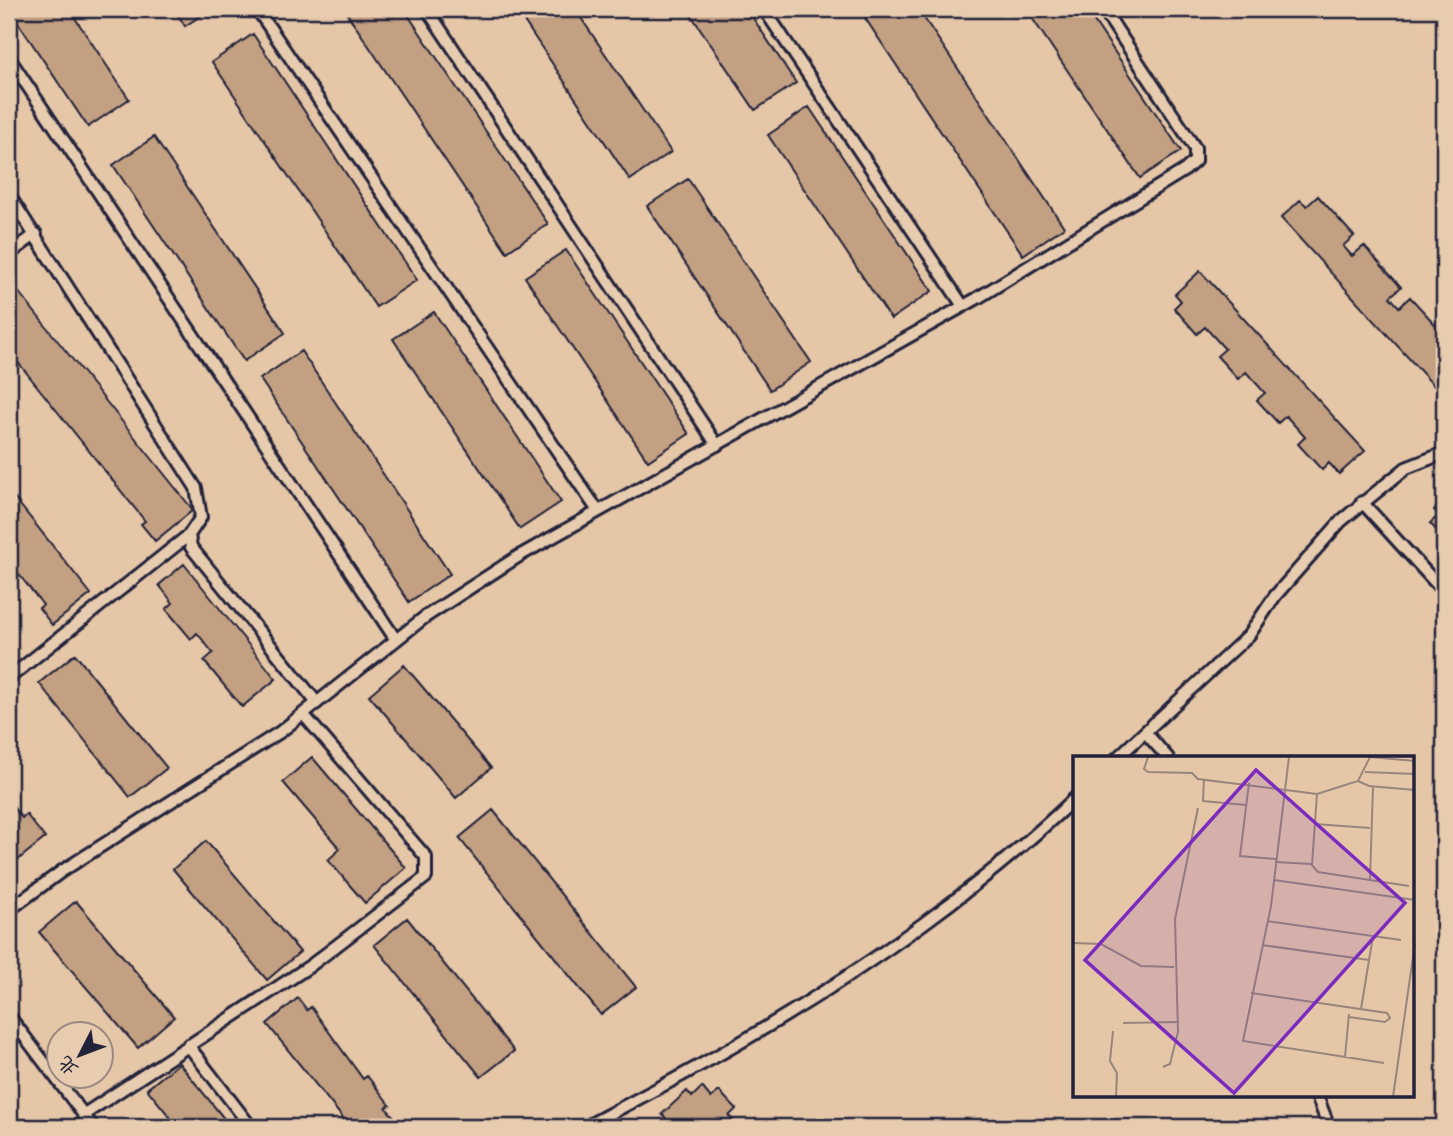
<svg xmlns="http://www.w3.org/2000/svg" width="1453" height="1136" viewBox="0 0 1453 1136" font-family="Pangolin,'LXGW WenKai TC',sans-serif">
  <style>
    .building { fill: #c3a081; stroke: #22223b; stroke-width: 2 }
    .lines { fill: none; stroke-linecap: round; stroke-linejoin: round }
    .lane-casing { stroke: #22223b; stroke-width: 16 }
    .lane { stroke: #e8ccaf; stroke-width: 10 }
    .inset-road { fill: none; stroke: #97857c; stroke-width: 2 }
    .view { fill: #7b2cbf; fill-opacity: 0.15; stroke: #7b2cbf; stroke-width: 3.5 }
    .inset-edge { fill: none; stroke: #22223b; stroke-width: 3.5 }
  </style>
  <rect width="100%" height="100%" fill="#e5c7a8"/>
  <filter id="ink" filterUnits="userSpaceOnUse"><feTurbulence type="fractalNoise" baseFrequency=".0143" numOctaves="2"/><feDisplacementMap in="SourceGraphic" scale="14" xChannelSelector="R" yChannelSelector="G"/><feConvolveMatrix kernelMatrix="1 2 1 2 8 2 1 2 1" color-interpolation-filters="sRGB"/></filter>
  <g filter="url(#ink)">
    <path class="building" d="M9,9H69L129,99L88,127Z
      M174,9H211L185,26Z
      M344,9H404L548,224L507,252Z
      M516,9H575L671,152L630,180Z
      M687,9H747L796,83L755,110Z
      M859,9H918L1064,227L1023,255Z
      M1026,9H1086L1181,151L1140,178Z
      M253,34L417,280L376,307L212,62Z
      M809,107L932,291L891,319L768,135Z
      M154,137L285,333L244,361L113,165Z
      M688,179L811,362L770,390L647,206Z
      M1318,196L1354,236L1343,246L1352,256L1364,246L1401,287L1390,297L1399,307L1410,297L1444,334V339L1435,347L1444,356V397L1281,218L1300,200L1307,206Z
      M566,250L689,434L648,461L525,277Z
      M1200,271L1365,451L1339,474L1329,463L1322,470L1298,444L1305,437L1286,416L1278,423L1257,400L1265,393L1246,372L1238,379L1217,356L1225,349L1205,327L1197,334L1174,308L1181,301L1175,294Z
      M9,280L193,510L155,541L141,524L145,521L9,351Z
      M434,312L561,502L520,529L393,339Z
      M301,351L450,574L409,602L260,379Z
      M9,491L91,594L52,625L39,608L43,605L9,562Z
      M1444,501V548L1439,542L1443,538L1430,523L1439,515L1434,510Z
      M184,564L276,679L242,707L204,661L213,653L197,633L191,639L166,609L173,603L159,585Z
      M75,654L167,768L130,797L39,683Z
      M404,665L491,768L456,798L369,695Z
      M312,757L406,868L365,903L328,860L340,849L283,782Z
      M9,802L22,818L26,814L45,838L9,867Z
      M493,810L636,987L601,1015L459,838Z
      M206,841L300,952L267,980L173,869Z
      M76,901L174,1017L138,1048L39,932Z
      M407,918L514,1051L481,1077L374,945Z
      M298,998L307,1010L311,1007L363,1079L367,1076L390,1105L386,1108L394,1117L382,1127H350L267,1024Z
      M179,1063L231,1127H178L147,1089Z
      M702,1087L711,1098L719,1091L736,1109L729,1116L739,1127H674L662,1114L687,1091L692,1097Z"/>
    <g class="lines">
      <defs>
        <path id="lane" d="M257,9L598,511
          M427,9L717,445
          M764,9L963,306
          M9,58L396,640
          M9,195L196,488L201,517L189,535L191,547L317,703
          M9,254L36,234
          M1362,502L1444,592
          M9,678L189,535
          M1145,732L1168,758
          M1117,758L1249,635L1275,596L1341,521L1406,468L1444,453
          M9,910L62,871L280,732L425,617L519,556L976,299L1185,170L1195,161V148L1103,9
          M9,1016L93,1127
          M188,1045L251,1127
          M1317,1096L1329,1127
          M83,1115L310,966L426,877V857L303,714
          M585,1127C643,1096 702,1066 758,1032C867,968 984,885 1075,798"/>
      </defs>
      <use href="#lane" class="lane-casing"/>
      <use href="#lane" class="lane"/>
    </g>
  </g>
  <g transform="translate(1073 756)">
    <rect width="341" height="341" fill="#e5c7a8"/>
    <path class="inset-road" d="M75,1L71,13L75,16L119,17L125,23L244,38L285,25L297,1M216,1L198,150L170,285L311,307M297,1L342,5M292,16L342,18M131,23L130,45L173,49M285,25L296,30L342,34M176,27L167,100L203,103M242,68L297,72M202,106L238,108L245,116L336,130M239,109L244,38M201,124L342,144M297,124L300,31M194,165L328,184M0,187L28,188L68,210L101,211M189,189L296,204M178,237L314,257L317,262L312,266L276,261M288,253L300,180M50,267L106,266M40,275L37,305L44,317L43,341M272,301L276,258M90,311L97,308L105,276L102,163L125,52M320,341L342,187"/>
    <path class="view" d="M183,14L332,147L161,337L12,204Z"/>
    <rect width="341" height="341" class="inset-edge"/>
  </g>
  <rect width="1453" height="1136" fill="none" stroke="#e8ccaf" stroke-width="35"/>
  <rect x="18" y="18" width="1418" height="1101" fill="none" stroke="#22223b" stroke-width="2.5" filter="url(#ink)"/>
  <g transform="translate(80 1055) rotate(228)"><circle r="33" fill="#e8ccaf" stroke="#998881" stroke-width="2"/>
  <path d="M0-5L12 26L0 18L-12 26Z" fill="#22223b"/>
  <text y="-10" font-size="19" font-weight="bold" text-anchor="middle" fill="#22223b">北</text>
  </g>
</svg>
